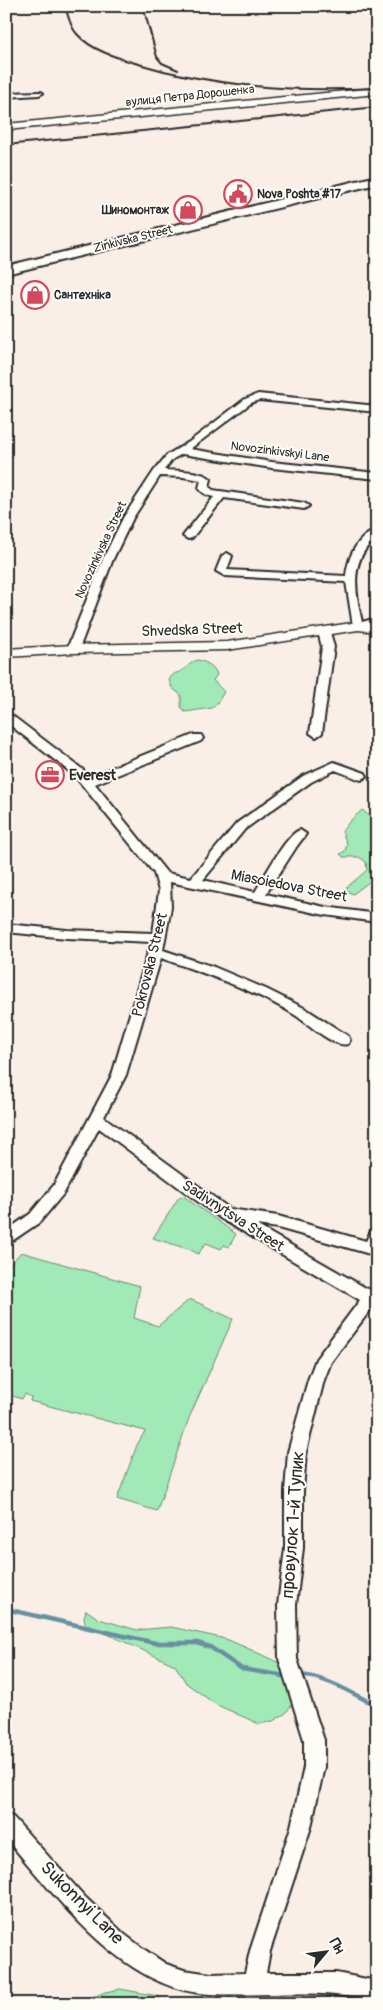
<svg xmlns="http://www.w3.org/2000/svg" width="383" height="2010" viewBox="0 0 383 2010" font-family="Pangolin,sans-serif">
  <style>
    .green { fill: #a1e9b6; stroke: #668a70 }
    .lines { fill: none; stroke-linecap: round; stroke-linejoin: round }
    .stream { stroke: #688fa2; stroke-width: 4.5 }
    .minor-casing { stroke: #2b2b2b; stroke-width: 4 }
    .tertiary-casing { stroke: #2b2b2b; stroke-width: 3 }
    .primary-casing { stroke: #2b2b2b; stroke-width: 4 }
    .minor { fill: #fdfcf7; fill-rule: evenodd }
    .tertiary { fill: #fdfcf7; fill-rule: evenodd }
    .primary { fill: #fdfcf7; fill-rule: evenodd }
    .rail { stroke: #2b2b2b; stroke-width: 2 }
    .labels { text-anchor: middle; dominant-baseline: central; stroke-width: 4; stroke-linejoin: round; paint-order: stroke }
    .far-street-label { font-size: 12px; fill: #2b2b2b; stroke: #fdfcf7 }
    .far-poi-label { font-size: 12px; font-weight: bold; fill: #2b2b2b; stroke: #fdfcf7; text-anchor: start }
    .street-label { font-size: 15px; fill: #2b2b2b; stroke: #fdfcf7 }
    .poi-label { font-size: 15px; font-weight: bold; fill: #2b2b2b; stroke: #fdfcf7; text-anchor: start }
    .near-street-label { font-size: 18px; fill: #2b2b2b; stroke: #fdfcf7 }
  </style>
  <rect width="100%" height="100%" fill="#faefe7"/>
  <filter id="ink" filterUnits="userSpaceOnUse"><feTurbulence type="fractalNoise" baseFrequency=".02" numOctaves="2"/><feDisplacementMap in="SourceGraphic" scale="10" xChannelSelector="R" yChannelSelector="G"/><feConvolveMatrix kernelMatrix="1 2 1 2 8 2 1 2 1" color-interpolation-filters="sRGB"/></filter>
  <g filter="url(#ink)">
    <path class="green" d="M198,660C206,662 215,666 217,675L213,680L224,692L216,705L212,708L185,712L181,707V695L172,688L169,680C173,672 177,674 183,670C189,666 190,662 198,660Z
      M362,810L377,822V876L353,894L349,892L346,888L367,870L366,862L359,857H343L340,854L345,851L347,844L342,831L351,820Z
      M183,1196L236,1234L229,1247L224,1245L221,1249L206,1243L198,1254L191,1250L153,1238L179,1197Z
      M21,1252L140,1286L134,1318L158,1326L190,1299L233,1319L189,1418L157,1511L117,1499L137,1445L145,1431L30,1401L31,1397L25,1394L22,1399L6,1394V1269Z
      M86,1610L99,1619L137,1630L171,1627L226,1639L247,1648L277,1662L283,1667L293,1702L286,1713L273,1721L259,1724L215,1704L186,1683L175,1665L85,1624L84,1618Z
      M120,1989L158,1996L166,2004H76L105,1992Z"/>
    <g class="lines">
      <path class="stream" d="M6,1609L155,1643H197L210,1647L242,1669L285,1676
        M300,1675C327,1677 353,1694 377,1706"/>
      <defs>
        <path id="minor" d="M41,92L43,93L39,95L6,97V93Z
          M258,394L377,406V412L259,400L251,403L190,449L272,462L377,473V479L272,468L182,454L173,459L164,470C178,471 201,470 211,479L209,487L213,490L304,503L309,506L304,509L224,498L192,538L188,539L183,536L214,497C208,496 203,494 199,488L201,480L183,477L160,476L133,518L113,559L79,649L77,651H69L67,649L103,559L123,518L154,471L167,455L189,442L245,399Z
          M377,530V538C349,558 355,592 362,622L377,618V624L358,629L354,628L353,626L346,582L225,576L216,571L222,556L227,553L232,556L227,570L346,576C348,557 357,536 377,530Z
          M324,629L330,632L334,647L322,733L316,737L310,733L322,647L318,632Z
          M6,713L10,714L82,769L89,777L193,735H201L203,738L201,741L95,784L167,873L191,878L237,823L303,776L334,762L365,773L367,776L361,780L335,770L311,782L245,829L203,880L255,892C264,878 286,834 300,830L306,834L297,846L266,894L325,907L377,914V922L325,915L170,882L171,907L163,950L214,967L266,989L306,1009L348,1036L350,1040L348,1044C333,1048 308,1023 295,1015C254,990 206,974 161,958L126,1075L104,1117L230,1209L278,1216L366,1241L372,1229L377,1227V1256L278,1228L256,1225L364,1287L377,1293V1306L374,1305L331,1362L324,1380L306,1452L303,1491V1548L296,1605L297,1659L324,1740V1767L311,1827L270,1951L266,1973H336L377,1981V2002C318,1987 268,1997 210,1994C123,1990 59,1899 6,1839V1814L13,1817L85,1897L124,1934L145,1950L166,1964L184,1970L211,1974L245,1973L250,1951L291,1827L304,1767V1740L279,1659L278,1605L285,1548V1491L288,1452L308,1380L316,1359L360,1300L220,1218L99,1128L64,1193L40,1222L6,1245V1231L30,1214L54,1185L112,1075L151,942L67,938L6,932V924L67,930L153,933L159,891L154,873L74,775L6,722Z"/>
        <path id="tertiary" d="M377,88V94L6,130V124Z
          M358,622L377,624V632L358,630L227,650L73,653L6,657V649L73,645L227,642Z"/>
        <path id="primary" d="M377,176V184L6,274V266Z"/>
      </defs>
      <use href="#minor" class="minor-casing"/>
      <use href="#tertiary" class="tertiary-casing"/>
      <use href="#primary" class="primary-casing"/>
      <use href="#minor" class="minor"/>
      <use href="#tertiary" class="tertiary"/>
      <use href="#primary" class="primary"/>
      <path class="rail" d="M65,6C68,15 70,27 77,34C91,50 115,57 135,63C214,87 294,92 377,88
        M143,6L157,57L162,63L178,70
        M6,145L377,107"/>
    </g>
  </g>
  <defs>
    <symbol id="civic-ring" viewBox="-11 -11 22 22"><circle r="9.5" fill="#fdfcf7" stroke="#d1495b" stroke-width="1.5"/><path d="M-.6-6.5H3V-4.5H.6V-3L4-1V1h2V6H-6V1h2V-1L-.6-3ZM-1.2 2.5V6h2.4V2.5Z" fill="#d1495b"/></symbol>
    <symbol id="shop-ring" viewBox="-11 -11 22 22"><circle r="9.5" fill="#fdfcf7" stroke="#d1495b" stroke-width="1.5"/><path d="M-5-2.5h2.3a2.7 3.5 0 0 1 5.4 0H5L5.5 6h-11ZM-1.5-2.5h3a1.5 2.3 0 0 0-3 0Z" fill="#d1495b"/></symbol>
    <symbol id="office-ring" viewBox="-11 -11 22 22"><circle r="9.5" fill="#fdfcf7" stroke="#d1495b" stroke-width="1.5"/><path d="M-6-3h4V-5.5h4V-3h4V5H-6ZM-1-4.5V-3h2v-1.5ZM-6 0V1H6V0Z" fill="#d1495b"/></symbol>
  </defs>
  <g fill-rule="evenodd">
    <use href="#civic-ring" x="222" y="178" width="32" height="32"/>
    <use href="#shop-ring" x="172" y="194" width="32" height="32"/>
    <use href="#shop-ring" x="19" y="279" width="32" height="32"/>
    <use href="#office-ring" x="34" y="759" width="32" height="32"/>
  </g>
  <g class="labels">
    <g class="far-street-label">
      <text transform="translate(190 96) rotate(-6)">вулиця Петра Дорошенка</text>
      <text transform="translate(133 239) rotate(-14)">Zinkivska Street</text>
      <text transform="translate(280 452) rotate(7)">Novozinkivskyi Lane</text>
      <text transform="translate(101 550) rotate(-65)">Novozinkivska Street</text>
    </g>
    <g class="far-poi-label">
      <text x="257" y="194">Nova Poshta #17</text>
      <text x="169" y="210" text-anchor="end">Шиномонтаж</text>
      <text x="54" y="295">Сантехніка</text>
    </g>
    <g class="street-label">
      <text transform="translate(192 630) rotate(-2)">Shvedska Street</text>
      <text transform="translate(289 886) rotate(11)">Miasoiedova Street</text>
      <text transform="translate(150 965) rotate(-76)">Pokrovska Street</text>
      <text transform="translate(233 1216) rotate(33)">Sadivnytsva Street</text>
    </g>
    <g class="poi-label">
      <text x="69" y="775">Everest</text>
    </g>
    <g class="near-street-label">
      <text transform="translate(293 1525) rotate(-86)">провулок 1-й Тупик</text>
      <text transform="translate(82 1903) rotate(45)">Sukonnyi Lane</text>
    </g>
  </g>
  <rect width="383" height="2010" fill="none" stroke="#fdfcf7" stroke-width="25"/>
  <rect x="12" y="12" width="358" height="1985" fill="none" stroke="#2b2b2b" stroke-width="2" filter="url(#ink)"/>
  <g transform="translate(326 1952) rotate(61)" stroke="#fdfcf7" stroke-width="4" paint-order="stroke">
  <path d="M0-4L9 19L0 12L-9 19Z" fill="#2b2b2b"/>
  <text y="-8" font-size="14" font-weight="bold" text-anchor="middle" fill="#2b2b2b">Пн</text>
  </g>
</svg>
